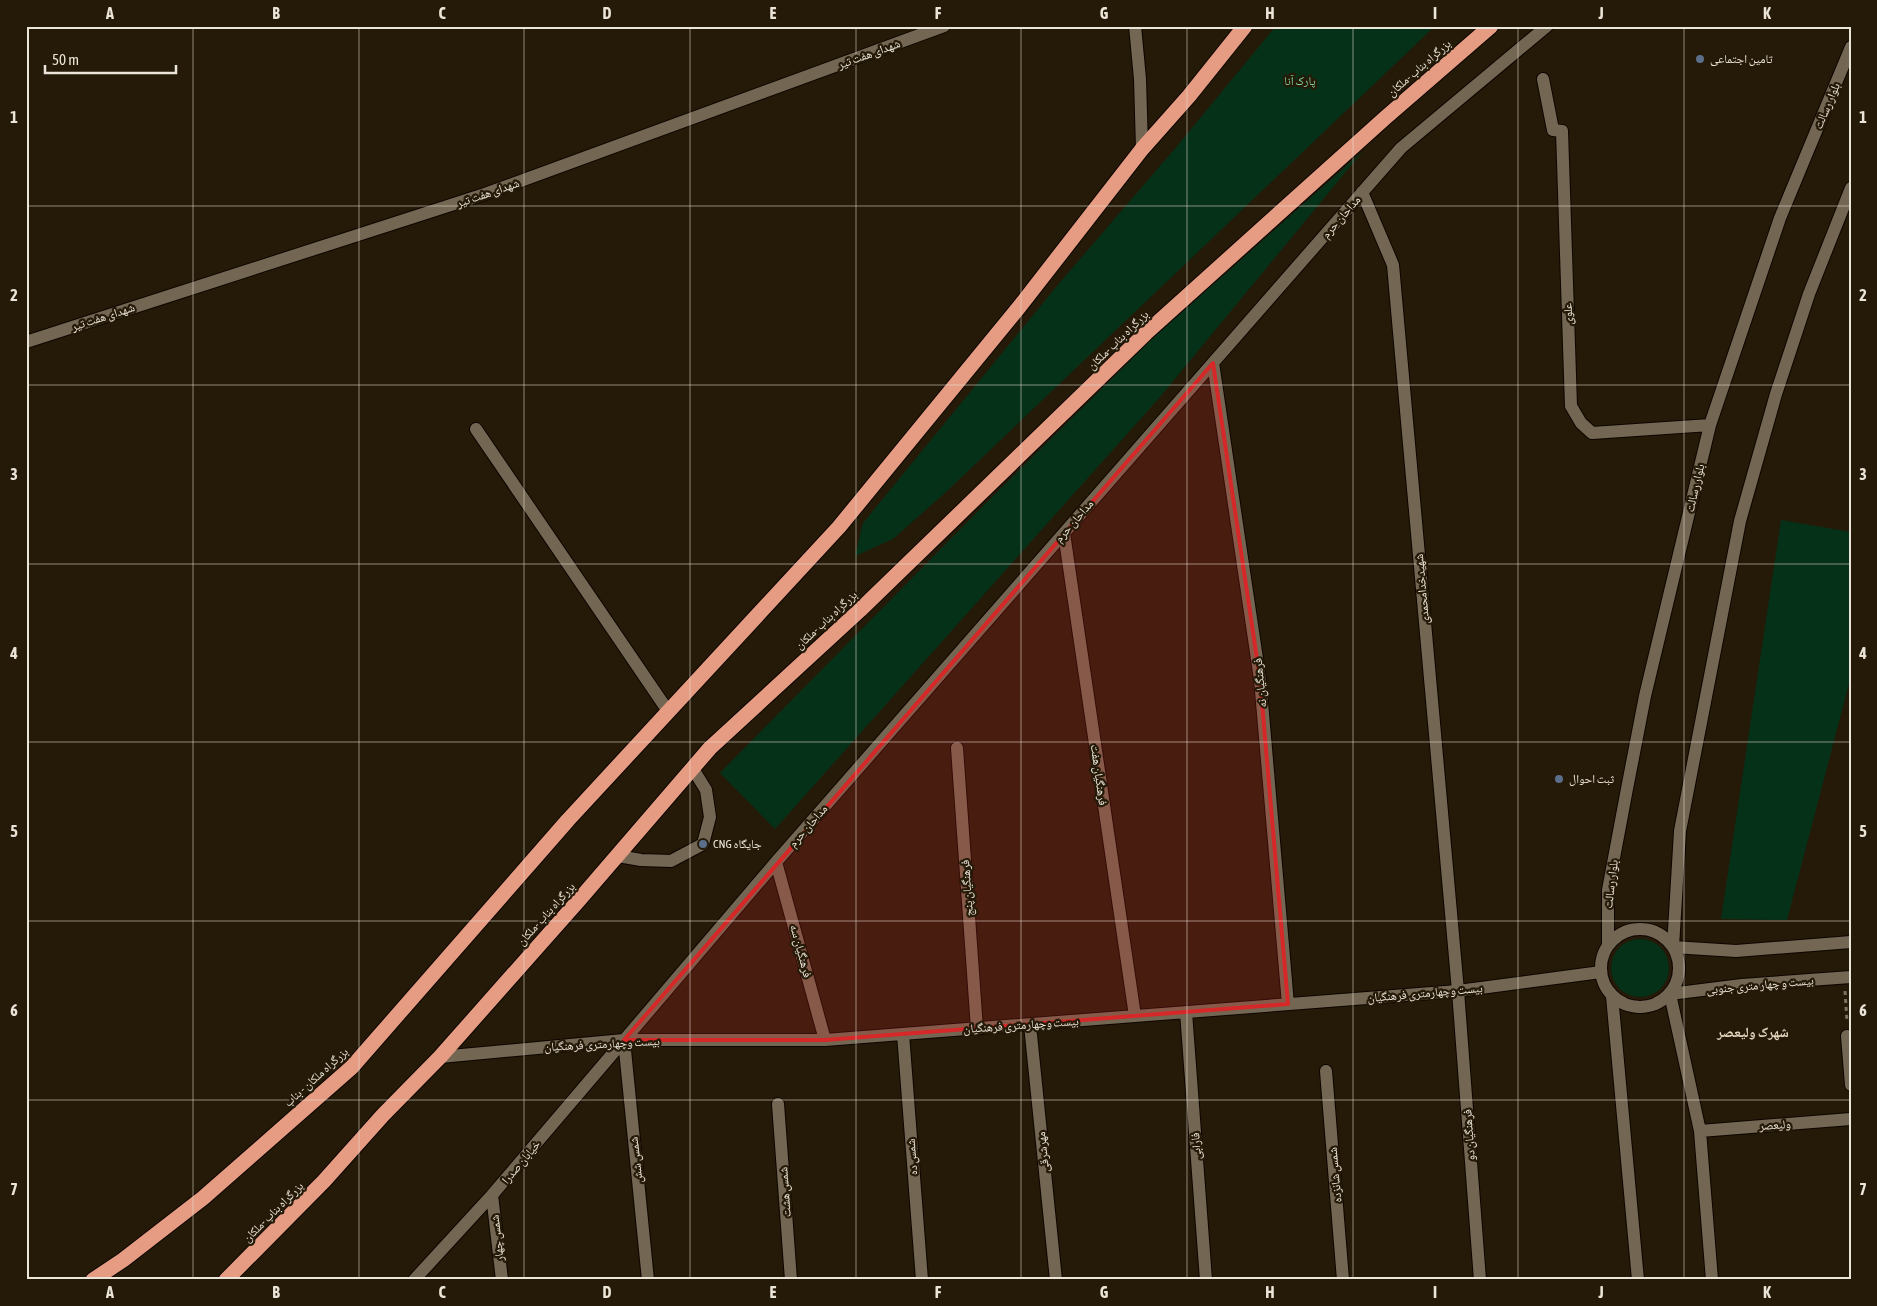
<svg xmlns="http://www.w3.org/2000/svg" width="1877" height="1306" viewBox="0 0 1877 1306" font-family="'Asap Condensed','Noto Naskh Arabic',sans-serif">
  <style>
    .green { fill: #063119 }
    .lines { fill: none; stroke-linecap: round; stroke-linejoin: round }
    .minor-casing { stroke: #0d0500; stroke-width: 14 }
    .highway-casing { stroke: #0d0500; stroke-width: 17 }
    .path { stroke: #7a7162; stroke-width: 3; stroke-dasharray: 4 4; stroke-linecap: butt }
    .minor { stroke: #736652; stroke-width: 12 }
    .highway { stroke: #e59c83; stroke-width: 15 }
    .marked { fill: #d62828; fill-opacity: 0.2; stroke: #d62828; stroke-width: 4; stroke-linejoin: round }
    .grid { fill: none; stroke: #ebe4d8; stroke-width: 1; stroke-opacity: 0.55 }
    .service-dot { fill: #5c6f8a; stroke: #251a08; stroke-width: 2 }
    .labels { text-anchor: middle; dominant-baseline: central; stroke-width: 4.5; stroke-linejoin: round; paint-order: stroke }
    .street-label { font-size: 12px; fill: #ebe4d8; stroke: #251a08 }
    .poi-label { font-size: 12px; fill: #ebe4d8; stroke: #251a08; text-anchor: start }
    .park-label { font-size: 12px; fill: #84d79f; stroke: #251a08 }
    .neighbourhood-label { font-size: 14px; font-weight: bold; fill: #e3d5be; stroke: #251a08 }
    .neatline { fill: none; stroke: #ebe4d8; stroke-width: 2 }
    .grid-label { font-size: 16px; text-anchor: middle; font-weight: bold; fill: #ebe4d8 }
  </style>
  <rect width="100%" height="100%" fill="#251a08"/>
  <path class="green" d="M1276,26H1435L945,493L893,539L855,556L863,523L1056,287L1178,145Z
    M1363,151L1160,397L775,829L720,773L986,503L1152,339Z
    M1781,520L1851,532V676L1787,920L1721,919Z
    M1611 968a29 29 0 1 1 58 0a29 29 0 1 1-58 0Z"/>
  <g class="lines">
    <defs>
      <path id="minor" d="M1135,26L1140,79L1142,149
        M1543,79L1553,130L1562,131L1571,406L1581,423L1592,433L1710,425
        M1851,188L1809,294L1776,394L1740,521L1680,831L1673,947L1736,951L1851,942
        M1362,192L1393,265L1458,991L1480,1280
        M26,342L485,194L944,26
        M1213,363L1260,679L1288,1004
        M476,429L668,711
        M1064,533L1135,1016
        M957,748L977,1029
        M618,856L641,860L671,861L703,844L710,817L706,790L693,769
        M776,862L825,1040
        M1601 968a39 39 0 1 1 78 0a39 39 0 1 1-78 0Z
        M1608,946V890L1626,794L1645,696L1710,425L1780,218L1851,47
        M1612,996L1638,1280
        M1186,1012L1206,1280
        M1030,1025L1056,1280
        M903,1034L922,1280
        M1847,1036L1851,1085
        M624,1040L648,1280
        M440,1057L624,1040H825L1458,991L1601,972
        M1326,1071L1343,1280
        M778,1104L791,1280
        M1700,1131L1851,1119
        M492,1195L502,1280
        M414,1280L492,1195L776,862L1401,148L1547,26
        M1712,1280L1700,1131L1670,994L1742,985L1851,977"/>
      <path id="highway" d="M93,1280L123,1260L203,1198L352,1067L568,820L839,527L1020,306L1142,149L1189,96L1245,26
        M226,1280L324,1181L383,1115L440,1057L579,900L710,748L860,610L1146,333L1385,118L1491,26"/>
    </defs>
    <use href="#minor" class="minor-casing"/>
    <use href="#highway" class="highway-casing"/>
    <path class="path" d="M1845,991L1847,1022"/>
    <use href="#minor" class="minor"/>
    <use href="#highway" class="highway"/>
  </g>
  <path class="marked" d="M1213,363L1260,679L1288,1004L825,1040H624Z"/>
  <path class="grid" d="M193,26V1280M359,26V1280M524,26V1280M690,26V1280M856,26V1280M1021,26V1280M1187,26V1280M1353,26V1280M1518,26V1280M1684,26V1280M26,206H1851M26,385H1851M26,564H1851M26,742H1851M26,921H1851M26,1100H1851"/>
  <g class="service-dot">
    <circle cx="1700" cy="59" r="5"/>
    <circle cx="1559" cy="779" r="5"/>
    <circle cx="703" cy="844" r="5"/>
  </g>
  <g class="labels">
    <g class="street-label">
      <text transform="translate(869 54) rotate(-20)">شهدای هفت تیر</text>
      <text transform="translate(1419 68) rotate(-41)">بزرگراه بناب -ملکان</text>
      <text transform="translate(1827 106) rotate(-67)">بلوار رسالت</text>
      <text transform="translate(488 193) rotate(-19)">شهدای هفت تیر</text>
      <text transform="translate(1341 217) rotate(-49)">مداحان حرم</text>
      <text transform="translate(1568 314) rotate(-92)">علوی</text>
      <text transform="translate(103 317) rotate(-18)">شهدای هفت تیر</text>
      <text transform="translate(1118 340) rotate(-44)">بزرگراه بناب -ملکان</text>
      <text transform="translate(1695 488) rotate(-77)">بلوار رسالت</text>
      <text transform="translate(1074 521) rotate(-49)">مداحان حرم</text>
      <text transform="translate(1422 589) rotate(-95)">شهیدخدامحمدی</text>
      <text transform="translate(826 620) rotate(-43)">بزرگراه بناب -ملکان</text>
      <text transform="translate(1260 683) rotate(-96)">فرهنگیان نه</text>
      <text transform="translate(1099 775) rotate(82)">فرهنگیان هفت</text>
      <text transform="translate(808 826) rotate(-49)">مداحان حرم</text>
      <text transform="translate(1611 884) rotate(-83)">بلوار رسالت</text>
      <text transform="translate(967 888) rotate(-94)">فرهنگیان پنج</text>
      <text transform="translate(546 914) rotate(-48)">بزرگراه بناب -ملکان</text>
      <text transform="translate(801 951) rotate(75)">فرهنگیان سه</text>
      <text transform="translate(1760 985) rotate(-5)">بیست و چهار متری جنوبی</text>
      <text transform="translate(1425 993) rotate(-5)">بیست وچهارمتری فرهنگیان</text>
      <text transform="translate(1021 1025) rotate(-4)">بیست وچهارمتری فرهنگیان</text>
      <text transform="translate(602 1044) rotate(-3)">بیست وچهارمتری فرهنگیان</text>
      <text transform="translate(316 1077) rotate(-42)">بزرگراه ملکان - بناب</text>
      <text transform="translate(1775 1125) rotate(-4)">ولیعصر</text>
      <text transform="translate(1469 1135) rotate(-94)">فرهنگیان دو</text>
      <text transform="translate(1196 1146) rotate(-94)">فارابی</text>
      <text transform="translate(1043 1152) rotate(-96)">مهرشرقی</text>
      <text transform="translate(912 1157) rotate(-94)">شمس ده</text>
      <text transform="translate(636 1160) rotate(-96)">شمس شش</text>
      <text transform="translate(521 1162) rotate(-50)">خیابان صدرا</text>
      <text transform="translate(1335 1175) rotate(-95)">شمس شانزده</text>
      <text transform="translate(785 1192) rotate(-94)">شمس هشت</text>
      <text transform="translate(273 1212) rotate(-45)">بزرگراه بناب -ملکان</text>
      <text transform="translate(497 1238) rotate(-96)">شمس چهار</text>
    </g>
    <g class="poi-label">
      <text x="1710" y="59">تامین اجتماعی</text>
      <text x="1569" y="779">ثبت احوال</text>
      <text x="713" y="844">CNG جایگاه</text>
    </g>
    <g class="park-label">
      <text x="1300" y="81">پارک آنا</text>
    </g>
    <g class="neighbourhood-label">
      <text x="1753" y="1032">شهرک ولیعصر</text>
    </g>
  </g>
  <rect width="1877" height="1306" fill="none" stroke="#251a08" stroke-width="55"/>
  <path d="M45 65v8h131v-8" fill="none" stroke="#ebe4d8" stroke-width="2.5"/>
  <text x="52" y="65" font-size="15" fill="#ebe4d8" stroke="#251a08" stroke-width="4" paint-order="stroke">50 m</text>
  <rect x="28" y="28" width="1822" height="1250" class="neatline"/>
  <g class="grid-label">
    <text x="110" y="19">A</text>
    <text x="276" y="19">B</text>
    <text x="442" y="19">C</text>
    <text x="607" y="19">D</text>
    <text x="773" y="19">E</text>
    <text x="938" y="19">F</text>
    <text x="1104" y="19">G</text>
    <text x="1270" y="19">H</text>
    <text x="1435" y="19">I</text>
    <text x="1601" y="19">J</text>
    <text x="1767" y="19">K</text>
    <text x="14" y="123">1</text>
    <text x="1863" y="123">1</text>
    <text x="14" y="301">2</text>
    <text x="1863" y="301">2</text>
    <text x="14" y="480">3</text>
    <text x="1863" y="480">3</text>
    <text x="14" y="659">4</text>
    <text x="1863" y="659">4</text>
    <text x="14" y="837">5</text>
    <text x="1863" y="837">5</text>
    <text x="14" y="1016">6</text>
    <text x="1863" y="1016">6</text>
    <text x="14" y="1195">7</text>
    <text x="1863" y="1195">7</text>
    <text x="110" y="1298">A</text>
    <text x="276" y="1298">B</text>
    <text x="442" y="1298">C</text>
    <text x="607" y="1298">D</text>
    <text x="773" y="1298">E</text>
    <text x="938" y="1298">F</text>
    <text x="1104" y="1298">G</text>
    <text x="1270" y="1298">H</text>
    <text x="1435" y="1298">I</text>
    <text x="1601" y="1298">J</text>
    <text x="1767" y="1298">K</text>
  </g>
</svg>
